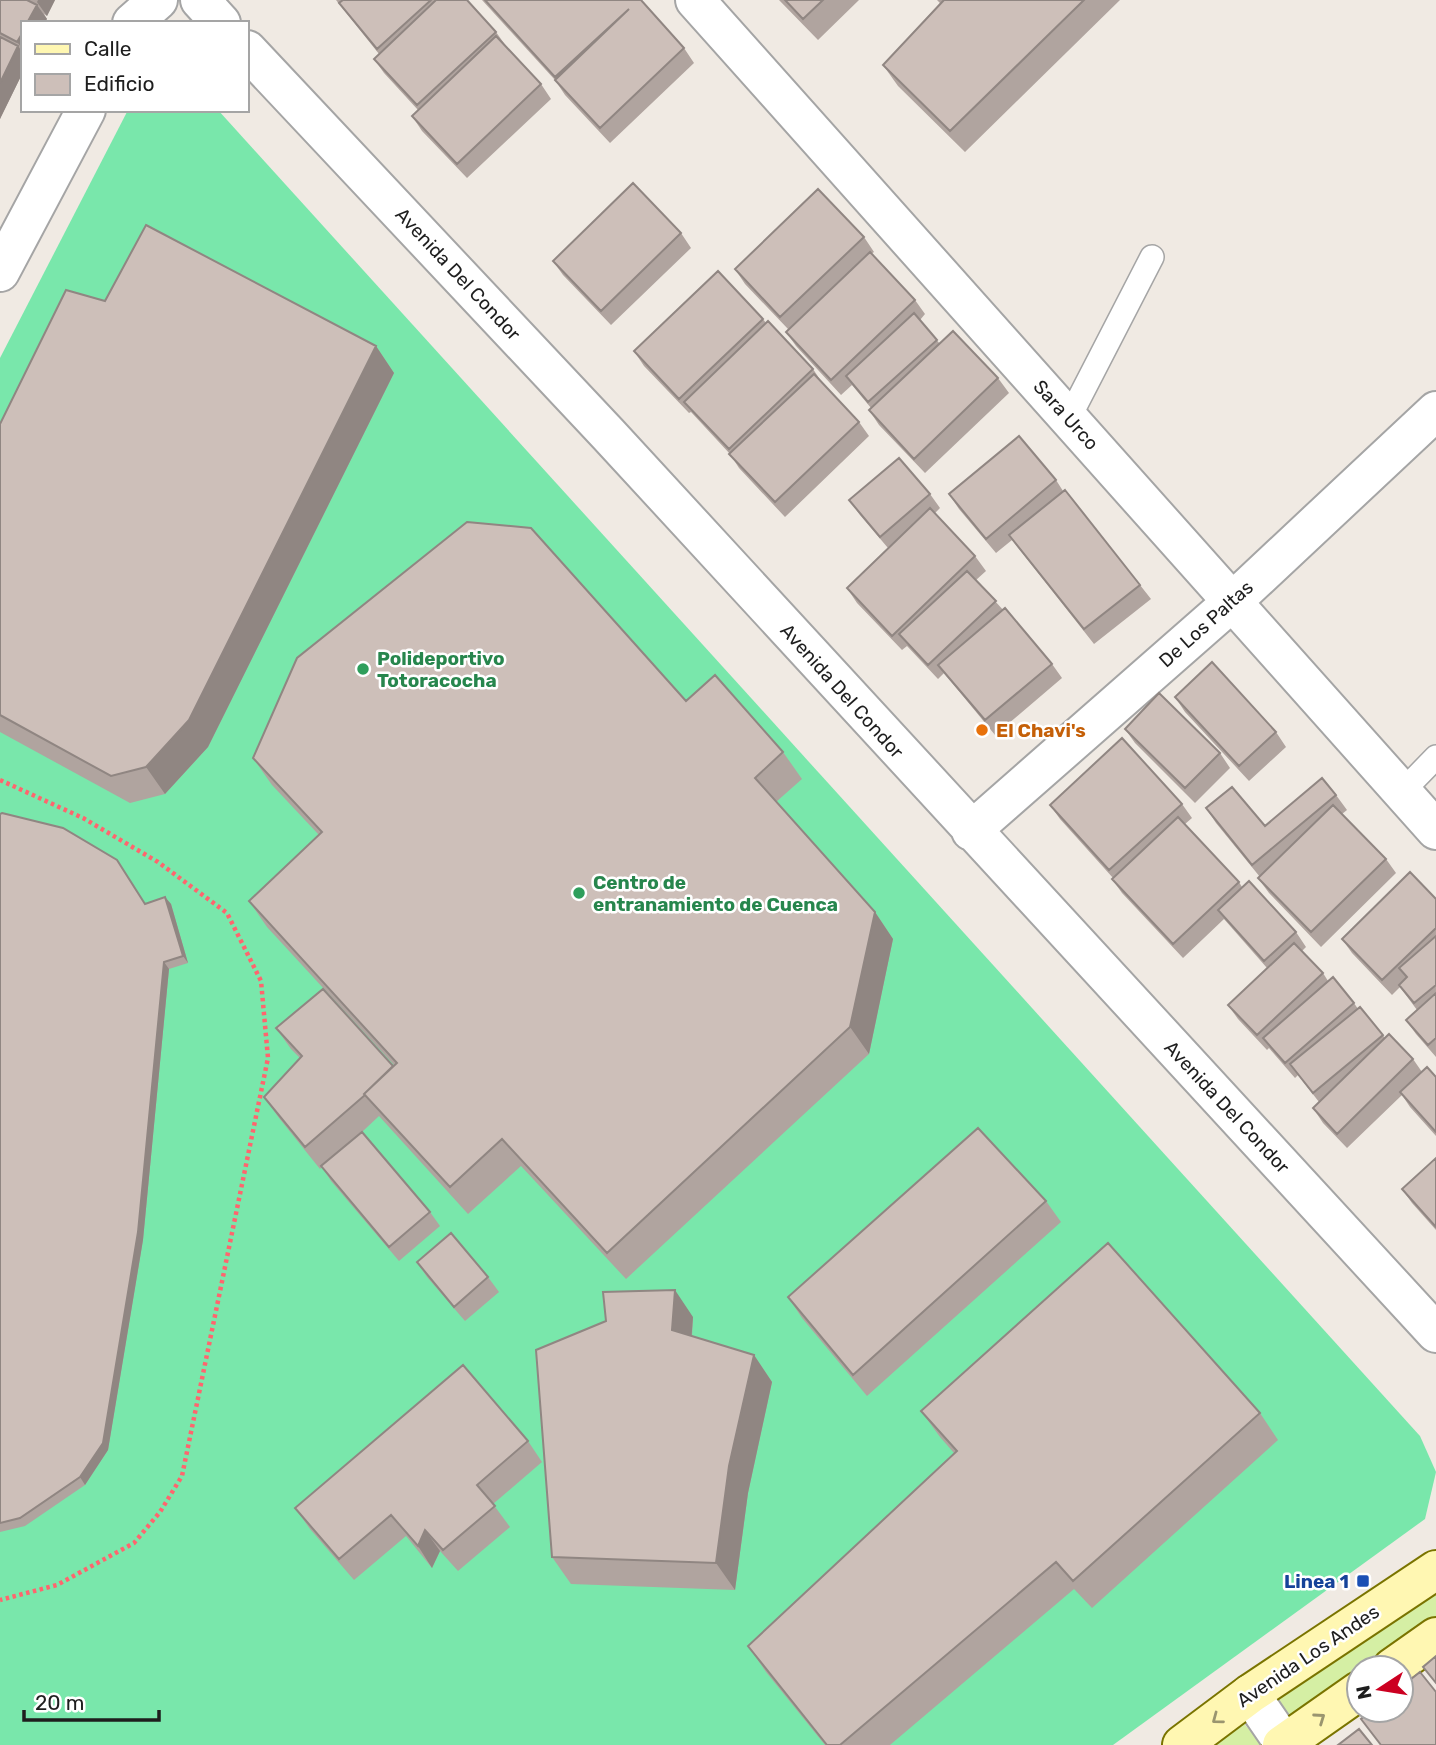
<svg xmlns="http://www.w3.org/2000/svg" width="1436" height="1745" viewBox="0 0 1436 1745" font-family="Rubik,sans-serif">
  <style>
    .grass { fill: #d5efa4 }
    .pitch { fill: #79e7ab }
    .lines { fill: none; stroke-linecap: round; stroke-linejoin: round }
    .service-casing { stroke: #a5a5a5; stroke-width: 26 }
    .minor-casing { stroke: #a5a5a5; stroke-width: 42 }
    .secondary-casing { stroke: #7a7400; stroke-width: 42 }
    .path { stroke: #ff656e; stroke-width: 4.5; stroke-dasharray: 3.5 3.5; stroke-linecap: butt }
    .service { stroke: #fff; stroke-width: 23 }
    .minor { stroke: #fff; stroke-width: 38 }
    .secondary { stroke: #fff7b2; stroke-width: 38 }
    .wall { fill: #b0a49f }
    .shaded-wall { fill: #908682 }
    .building { fill: #cdbfb9; stroke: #908682; stroke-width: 2 }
    .oneway { stroke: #9a956f }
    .leisure-dot { fill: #2e9e5b; stroke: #fff; stroke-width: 2.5 }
    .food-dot { fill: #e8710a; stroke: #fff; stroke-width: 2.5 }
    .transit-dot { fill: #1a4fb4; stroke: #fff; stroke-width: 2.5 }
    .labels { text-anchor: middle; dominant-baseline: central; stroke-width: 5; stroke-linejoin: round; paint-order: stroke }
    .street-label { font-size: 19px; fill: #1e1e1e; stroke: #fff }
    .leisure-label { font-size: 19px; font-weight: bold; fill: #27864d; stroke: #fff; text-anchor: start }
    .food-label { font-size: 19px; font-weight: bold; fill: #c56008; stroke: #fff; text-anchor: start }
    .transit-label { font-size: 19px; font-weight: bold; fill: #164399; stroke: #fff; text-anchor: end }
  </style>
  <rect width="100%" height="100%" fill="#f0eae3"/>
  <path class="grass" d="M1436,1570V1637L1392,1668H1359V1691L1284,1744L1250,1694Z
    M1237,1716L1263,1745H1196Z"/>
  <path class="pitch" d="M128,110H218L1420,1436L1436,1472L1425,1519L1113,1745H0V358Z"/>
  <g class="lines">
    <defs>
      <path id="service" d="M1069,418L1152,257
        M1400,794L1436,757"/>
      <path id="minor" d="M200,0L221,23
        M695,0L1436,830
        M132,23L158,0
        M247,50L608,434L1436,1333
        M0,272L86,110
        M971,831L1232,602L1436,411
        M1250,1694L1285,1745"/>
      <path id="secondary" d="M1392,1668L1436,1637
        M1182,1745L1250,1694L1436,1570
        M1282,1745L1359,1691"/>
    </defs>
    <use href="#service" class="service-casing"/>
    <use href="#minor" class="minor-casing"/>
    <use href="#secondary" class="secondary-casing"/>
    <path class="path" d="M0,780L83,818L158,862L227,913L261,981L268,1058L182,1476L160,1512L134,1543L57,1585L0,1600"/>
    <use href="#service" class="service"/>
    <use href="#minor" class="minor"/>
    <use href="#secondary" class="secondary"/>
  </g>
  <path class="wall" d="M0,0H55L47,16L44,14L47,19L23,23V72L0,119Z
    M336,0H467L496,32L506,46L541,84L551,99L467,178L422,131L412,116L418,110L384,73L374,59L379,54Z
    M482,0H641L684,48L694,63L610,143L565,95L555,80Z
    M779,0H859L818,40Z
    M937,0H1120L965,152L898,86L883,65L940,3Z
    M681,233L691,248L611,325L563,275L553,261Z
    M864,237L874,252L871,254L915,300L925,314L920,320L940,344L998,378L1009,393L925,473L879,425L869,410L871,408L852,385L841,395L796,346L786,332L788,329L745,284L735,269Z
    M105,301L376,346L394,373L208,747L165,794L130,803L0,732V424Z
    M763,319L766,323L813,369L823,384L859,422L869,436L785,517L739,468L730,454L691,412L689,413L644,366L634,351Z
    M1056,480L1063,491L1140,585L1151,599L1094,644L1012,540L996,553L959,509L949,494Z
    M930,494L940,508L935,513L975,556L986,571L976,580L1052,664L1062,678L995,735L944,673L938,679L907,646L902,650L857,603L847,588L888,548L860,515L849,500Z
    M1175,697L1276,732L1286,747L1249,781L1185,712Z
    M686,701L783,752L802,779L776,802L875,912L893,939L869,1054L626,1279L521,1166L468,1214L379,1116L362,1132L430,1212L440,1226L399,1261L331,1181L322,1167L320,1169L279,1118L264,1097L300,1058L291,1049L276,1028L394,1065L267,927L249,901L319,835L272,785L253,758Z
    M1125,729L1220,753L1230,768L1195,803L1135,743Z
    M1336,795L1347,810L1342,814L1386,859L1396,873L1321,947L1269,893L1258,878L1260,877L1216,823L1206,808L1265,826Z
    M1182,804L1192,818L1185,824L1239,882L1242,887L1296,932L1306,947L1302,951L1323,973L1328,981L1354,1003L1358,1009L1360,1007L1385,1038L1413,1059L1422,1072L1436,1077V1136L1410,1107L1402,1095L1347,1148L1323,1123L1313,1108L1319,1102L1298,1075L1295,1078L1269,1048L1267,1050L1238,1019L1228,1005L1267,968L1224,919L1183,958L1122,893L1112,879L1113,878L1060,819L1050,805Z
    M0,814L145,904L165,897L171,904L188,963L169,969L143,1240L108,1450L85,1485L25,1526L0,1532Z
    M1436,899V1057L1416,1034L1406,1020L1417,1010L1400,987L1392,995L1352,953L1342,939Z
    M1436,1158V1230L1412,1203L1402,1189Z
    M1046,1201L1061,1222L867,1396L802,1318L788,1297Z
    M417,1262L488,1277L499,1292L465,1321L427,1277Z
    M693,1317L692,1336L754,1355L772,1382L748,1493L735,1590L571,1584L552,1557Z
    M921,1411L1260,1413L1278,1440L1092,1608L1074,1589L890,1745H825L766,1672L748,1646L954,1453L940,1437Z
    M528,1441L542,1462L493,1504L510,1527L458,1571L440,1551L432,1568L406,1536L354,1580L310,1529L295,1508Z"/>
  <path class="shaded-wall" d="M38,0H55L47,16L37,2Z
    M37,5L47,19L45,23H27Z
    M23,32V49L17,42Z
    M18,46L23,53V72L0,119V83Z
    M376,346L394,373L208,747L165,794L146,767Z
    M165,897L171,904L188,963L183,956Z
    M875,912L893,939L869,1054L850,1027Z
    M164,962L169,969L143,1240L108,1450L85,1485L80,1477Z
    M675,1290L693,1317L690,1357L672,1330Z
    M754,1355L772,1382L748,1493L735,1590L716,1563L729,1466Z
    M425,1530L440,1551L432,1568L418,1546Z"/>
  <path class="building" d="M0,0H27L37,5L27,23H23V32L17,42L0,33Z
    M343,0H431L377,49L339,3Z
    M436,0H467L496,32L417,105L374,59Z
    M485,0H641L684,48L600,128L555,80L629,9L555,77Z
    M785,0H823L803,19Z
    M944,0H1084L950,131L883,65Z
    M496,36L541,84L457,164L412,116Z
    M0,37L18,46L0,83Z
    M633,183L681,233L601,311L553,261Z
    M818,189L864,237L780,317L735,269Z
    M146,225L376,346L189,720L146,767L111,776L0,715V424L66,290L105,301Z
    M870,252L915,300L831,380L786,332Z
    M718,271L763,319L679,399L634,351Z
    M914,313L937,340L868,402L846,376Z
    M768,321L813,369L729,449L684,402Z
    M953,331L998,378L914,459L869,410Z
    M814,374L859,422L775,502L729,454Z
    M1019,436L1056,480L986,539L949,494Z
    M899,458L930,494L880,537L849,500Z
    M1065,490L1140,585L1084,629L1009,535Z
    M930,508L975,556L892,636L847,588Z
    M467,522L531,528L686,701L715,675L783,752L755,778L875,912L850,1027L607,1253L502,1139L450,1187L364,1094L397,1063L249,901L322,832L253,758L297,658Z
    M967,571L996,601L928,665L899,634Z
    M1005,608L1052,664L985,720L938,665Z
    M1212,662L1276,732L1239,766L1175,697Z
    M1159,693L1220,753L1185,788L1125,729Z
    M1122,738L1182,804L1109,870L1050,805Z
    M1322,778L1336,795L1252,865L1206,808L1232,787L1265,826Z
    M1333,805L1386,859L1311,932L1258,878Z
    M2,813L63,828L117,860L145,904L165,897L183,956L164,962L138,1232L103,1443L80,1477L20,1518L0,1523V814Z
    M1178,817L1239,882L1173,944L1112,879Z
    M1410,872L1436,899V928L1382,980L1342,939Z
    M1249,881L1296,932L1264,961L1218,910Z
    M1436,936V985L1414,1003L1399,985L1407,977L1399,968Z
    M1294,943L1323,973L1257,1035L1228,1005Z
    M1333,977L1354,1003L1285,1063L1263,1038Z
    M323,989L393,1066L364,1094L365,1095L305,1147L264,1097L302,1056L276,1028Z
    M1436,993V1038L1428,1045L1406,1020Z
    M1360,1007L1383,1035L1313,1093L1290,1064Z
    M1389,1034L1413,1059L1337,1134L1313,1108Z
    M1427,1067L1436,1077V1132L1400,1092Z
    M978,1128L1046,1201L853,1375L788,1297Z
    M362,1132L430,1212L389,1247L321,1166Z
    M1436,1158V1227L1402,1189Z
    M451,1233L488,1277L454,1307L417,1262Z
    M1108,1243L1260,1413L1073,1581L1056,1562L840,1745H827L748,1646L957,1451L921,1411Z
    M675,1290L672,1330L754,1355L729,1466L716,1563L552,1557L536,1350L606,1321L603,1292Z
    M463,1365L528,1441L477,1485L495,1506L443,1550L425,1530L418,1546L391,1515L339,1559L295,1508Z
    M1436,1656V1683L1423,1667Z
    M1420,1672L1436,1692V1745H1381L1361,1719L1372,1710H1401V1687Z
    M1359,1729L1372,1745H1338Z"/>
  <defs><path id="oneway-chevron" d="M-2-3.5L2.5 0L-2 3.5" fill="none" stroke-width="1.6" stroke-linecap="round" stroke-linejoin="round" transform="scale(1.75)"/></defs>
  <g class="oneway">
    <use href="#oneway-chevron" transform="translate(1320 1718) rotate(-35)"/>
    <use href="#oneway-chevron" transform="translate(1217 1719) rotate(143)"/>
  </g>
  <g class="leisure-dot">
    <circle cx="363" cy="669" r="7"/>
    <circle cx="579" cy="893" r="7"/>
  </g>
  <circle class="food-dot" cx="982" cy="730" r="7"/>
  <rect class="transit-dot" x="1356" y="1574" width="14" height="14" rx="3.5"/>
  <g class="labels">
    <g class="street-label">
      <text transform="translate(458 274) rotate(47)">Avenida Del Condor</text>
      <text transform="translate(1066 415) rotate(48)">Sara Urco</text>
      <text transform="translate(1206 624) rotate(-42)">De Los Paltas</text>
      <text transform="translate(842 691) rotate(48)">Avenida Del Condor</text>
      <text transform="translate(1227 1107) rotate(47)">Avenida Del Condor</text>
      <text transform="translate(1308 1656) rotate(-34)">Avenida Los Andes</text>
    </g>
    <g class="leisure-label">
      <text x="377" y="658">Polideportivo<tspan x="377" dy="22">Totoracocha</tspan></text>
      <text x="593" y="882">Centro de<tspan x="593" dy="22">entranamiento de Cuenca</tspan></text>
    </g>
    <g class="food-label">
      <text x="996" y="730">El Chavi's</text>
    </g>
    <g class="transit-label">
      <text x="1349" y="1581">Linea 1</text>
    </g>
  </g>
  <rect x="21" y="21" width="228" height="91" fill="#ffffff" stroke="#a5a5a5" stroke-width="2"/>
  <rect x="35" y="44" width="35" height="10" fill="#fff7b2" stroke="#a5a5a5" stroke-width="2"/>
  <text x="84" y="56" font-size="21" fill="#1e1e1e">Calle</text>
  <rect x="35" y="74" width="35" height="21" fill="#cdbfb9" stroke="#a5a5a5" stroke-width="2"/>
  <text x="84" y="91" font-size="21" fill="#1e1e1e">Edificio</text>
  <g transform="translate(1380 1689) rotate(258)"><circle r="33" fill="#ffffff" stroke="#a5a5a5" stroke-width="2"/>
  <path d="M0-5L12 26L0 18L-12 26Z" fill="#cc0021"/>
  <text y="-10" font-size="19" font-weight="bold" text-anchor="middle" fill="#1e1e1e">N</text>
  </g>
  <path d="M24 1710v10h135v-10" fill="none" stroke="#1e1e1e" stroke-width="3.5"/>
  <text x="35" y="1710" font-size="21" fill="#1e1e1e" stroke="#ffffff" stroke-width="5" paint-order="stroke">20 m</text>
</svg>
